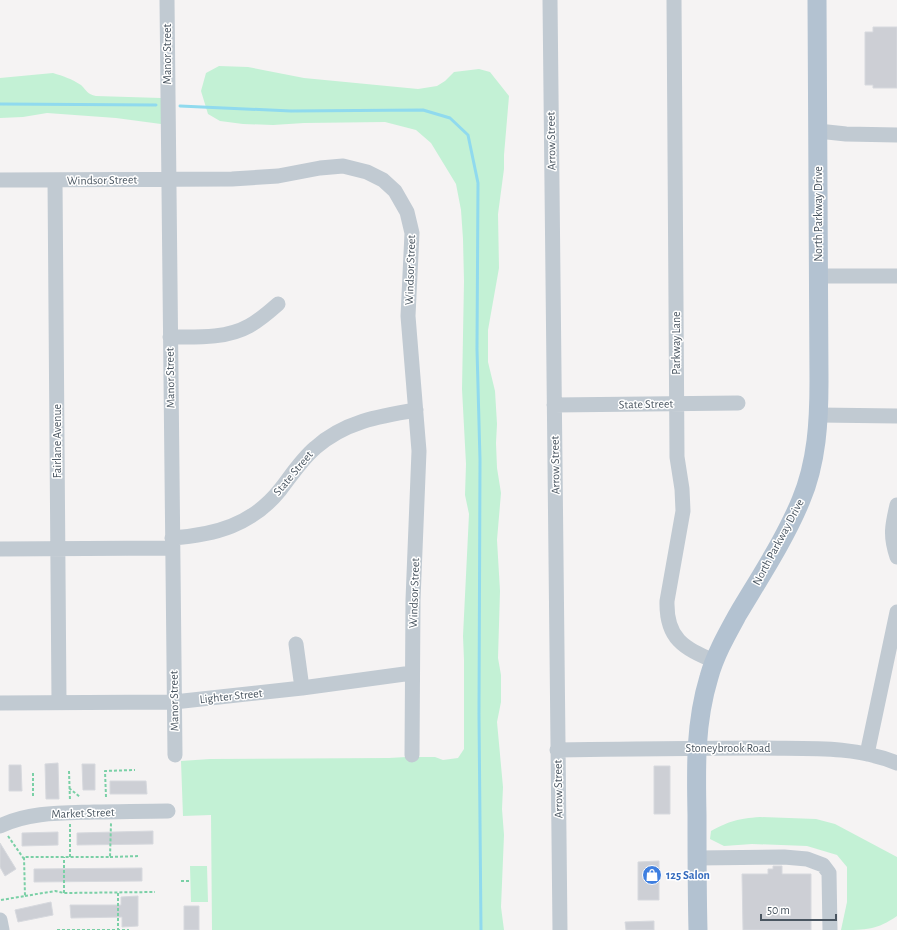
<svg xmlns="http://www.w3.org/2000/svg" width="897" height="930" viewBox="0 0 897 930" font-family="'Alegreya Sans',sans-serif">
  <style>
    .green { fill: #c3f1d5 }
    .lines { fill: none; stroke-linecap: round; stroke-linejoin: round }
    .stream { stroke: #90daee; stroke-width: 3 }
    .building { fill: #cdcfd5; stroke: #d7d9de }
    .path { stroke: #7ad0a6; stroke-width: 2; stroke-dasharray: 3 2; stroke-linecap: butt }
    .minor { stroke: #c1cad2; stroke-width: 15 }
    .major { stroke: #b3c2d1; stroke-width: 19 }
    .labels { text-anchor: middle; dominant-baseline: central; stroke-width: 3; stroke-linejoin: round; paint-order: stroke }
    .street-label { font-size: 12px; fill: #4a5661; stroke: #fff }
    .shop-label { font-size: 12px; font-weight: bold; fill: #366cbe; stroke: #fff; text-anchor: start }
  </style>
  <rect width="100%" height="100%" fill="#f5f3f3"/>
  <path class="green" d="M219,66L248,67L304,78L418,89L437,86L445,81L454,72L479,69L490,72L509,96L504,155V169L498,214L499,268L488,330V362L495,391L497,424L496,443L497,468L501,493L497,540L500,591L498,658L501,675V702L497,722L503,787L502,809L504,835L501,907L504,930H212L211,815L183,816L181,761L210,759L389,758L406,757H435L443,760L458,758L464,749V660L463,636L469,514L465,495L466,464L462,389L464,281L463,239L461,210L456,184L431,143L416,130L385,122L304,123L273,125L243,124L220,121L208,114L201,91L206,73Z
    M53,73C63,76 72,79 81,85C87,91 87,94 96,96L161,98V124L116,118L47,113L23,117L0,118V78Z
    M760,817L816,819L835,824L897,857V916C877,930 866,930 841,930L847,902V867L837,855L807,846L752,844L724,846L710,839L711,831C732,820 737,819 760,817Z
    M190,866H207L208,902H191Z"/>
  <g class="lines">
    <path class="stream" d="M0,104L156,105
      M180,106L291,111L423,110L450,118L468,135L478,183L477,349L480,460L479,714L481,930"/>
  </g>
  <path class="building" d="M873,27H897V88H873V85H865V32H873Z
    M58,763L59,799H46L45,764Z
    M82,764H95V790H83Z
    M9,765H21L22,791H9Z
    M654,766H670V814H654Z
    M110,781H146L147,794H110Z
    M153,831V844L77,845V833Z
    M58,832V845L22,846V833Z
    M0,843L16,869L5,876L0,867Z
    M659,861V900H638V862Z
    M773,866H782V874H811V930H743L742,874H768V869H773Z
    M142,868V881L34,882V869Z
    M138,896V926L122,927V917L71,918L70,905H121V897Z
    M51,902L53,915L18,922L15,910Z
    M184,906H199V930H184Z
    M654,921V930H626L625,922Z"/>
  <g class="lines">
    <path class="path" d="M69,771L70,801
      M33,773V798
      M69,788L80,797
      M106,797L105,771L135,770
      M70,824V857
      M8,836L24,859
      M110,857L140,856
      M181,881H190
      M64,893V857
      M118,893V930
      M25,896L55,891L64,893L155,892
      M1,900L25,896L24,857H110L111,823
      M57,930H129"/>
    <path class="minor" d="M167,0L175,755
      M550,0L560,930
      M674,0L677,457L682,489L683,511L667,601C666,639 684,648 714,661
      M818,131L846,134L897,135
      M0,180L232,179L278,176L320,168L343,166L367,172L383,180L395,191L407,212L412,233L408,316L419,451L413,600L412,755
      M55,180L59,702
      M819,276H897
      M170,337C195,337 226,339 249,326C260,320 269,312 278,304
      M554,405L738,403
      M819,415L897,416
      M897,505C892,526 890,536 897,557
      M172,538C215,535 252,525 280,490C291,476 301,460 315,448C344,422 379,416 416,410
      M0,549L172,548
      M296,644L302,688
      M0,703L174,702L302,688L412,673
      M557,750C624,749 691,748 759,748C805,749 853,745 897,763
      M867,754L897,612
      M0,826C29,812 62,813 94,812C118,812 143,811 168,811
      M697,858L784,857L807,859L823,865L829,873L830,930
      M0,920L2,930"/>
    <path class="major" d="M698,930C697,892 697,853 697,815C696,767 695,723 709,677C715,655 727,634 738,614C760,577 785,539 801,500C817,462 819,421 819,381L817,0"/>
  </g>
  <defs>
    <symbol id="shop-disc" viewBox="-11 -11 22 22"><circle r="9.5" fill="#3f7fe0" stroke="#fff"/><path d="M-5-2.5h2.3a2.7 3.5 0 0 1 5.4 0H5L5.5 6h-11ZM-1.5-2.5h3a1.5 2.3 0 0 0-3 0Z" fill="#fff"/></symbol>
  </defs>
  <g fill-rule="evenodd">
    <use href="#shop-disc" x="641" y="864" width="22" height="22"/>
  </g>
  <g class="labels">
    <g class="street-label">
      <text transform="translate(167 54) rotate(-90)">Manor Street</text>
      <text transform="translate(551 141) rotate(-91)">Arrow Street</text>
      <text transform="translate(102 180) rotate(-1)">Windsor Street</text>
      <text transform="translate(818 214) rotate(-90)">North Parkway Drive</text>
      <text transform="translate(410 270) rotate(-88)">Windsor Street</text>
      <text transform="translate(676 343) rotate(-90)">Parkway Lane</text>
      <text transform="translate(170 378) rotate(-91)">Manor Street</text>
      <text transform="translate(646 404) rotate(-1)">State Street</text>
      <text transform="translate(57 441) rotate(-90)">Fairlane Avenue</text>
      <text transform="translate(555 465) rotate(-91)">Arrow Street</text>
      <text transform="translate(293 473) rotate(-50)">State Street</text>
      <text transform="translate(778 542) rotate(-62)">North Parkway Drive</text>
      <text transform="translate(414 593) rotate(-88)">Windsor Street</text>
      <text transform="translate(231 696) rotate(-6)">Lighter Street</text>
      <text transform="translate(174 701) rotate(-91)">Manor Street</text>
      <text x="728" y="748">Stoneybrook Road</text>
      <text transform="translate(558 789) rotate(-91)">Arrow Street</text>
      <text transform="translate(83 813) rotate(-2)">Market Street</text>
    </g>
    <g class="shop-label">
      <text x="666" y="875">125 Salon</text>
    </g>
  </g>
  <path d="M761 914v6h75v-6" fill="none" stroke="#4a5661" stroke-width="2"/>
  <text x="767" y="914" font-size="12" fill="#4a5661" stroke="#ffffff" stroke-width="3" paint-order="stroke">50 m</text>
</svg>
